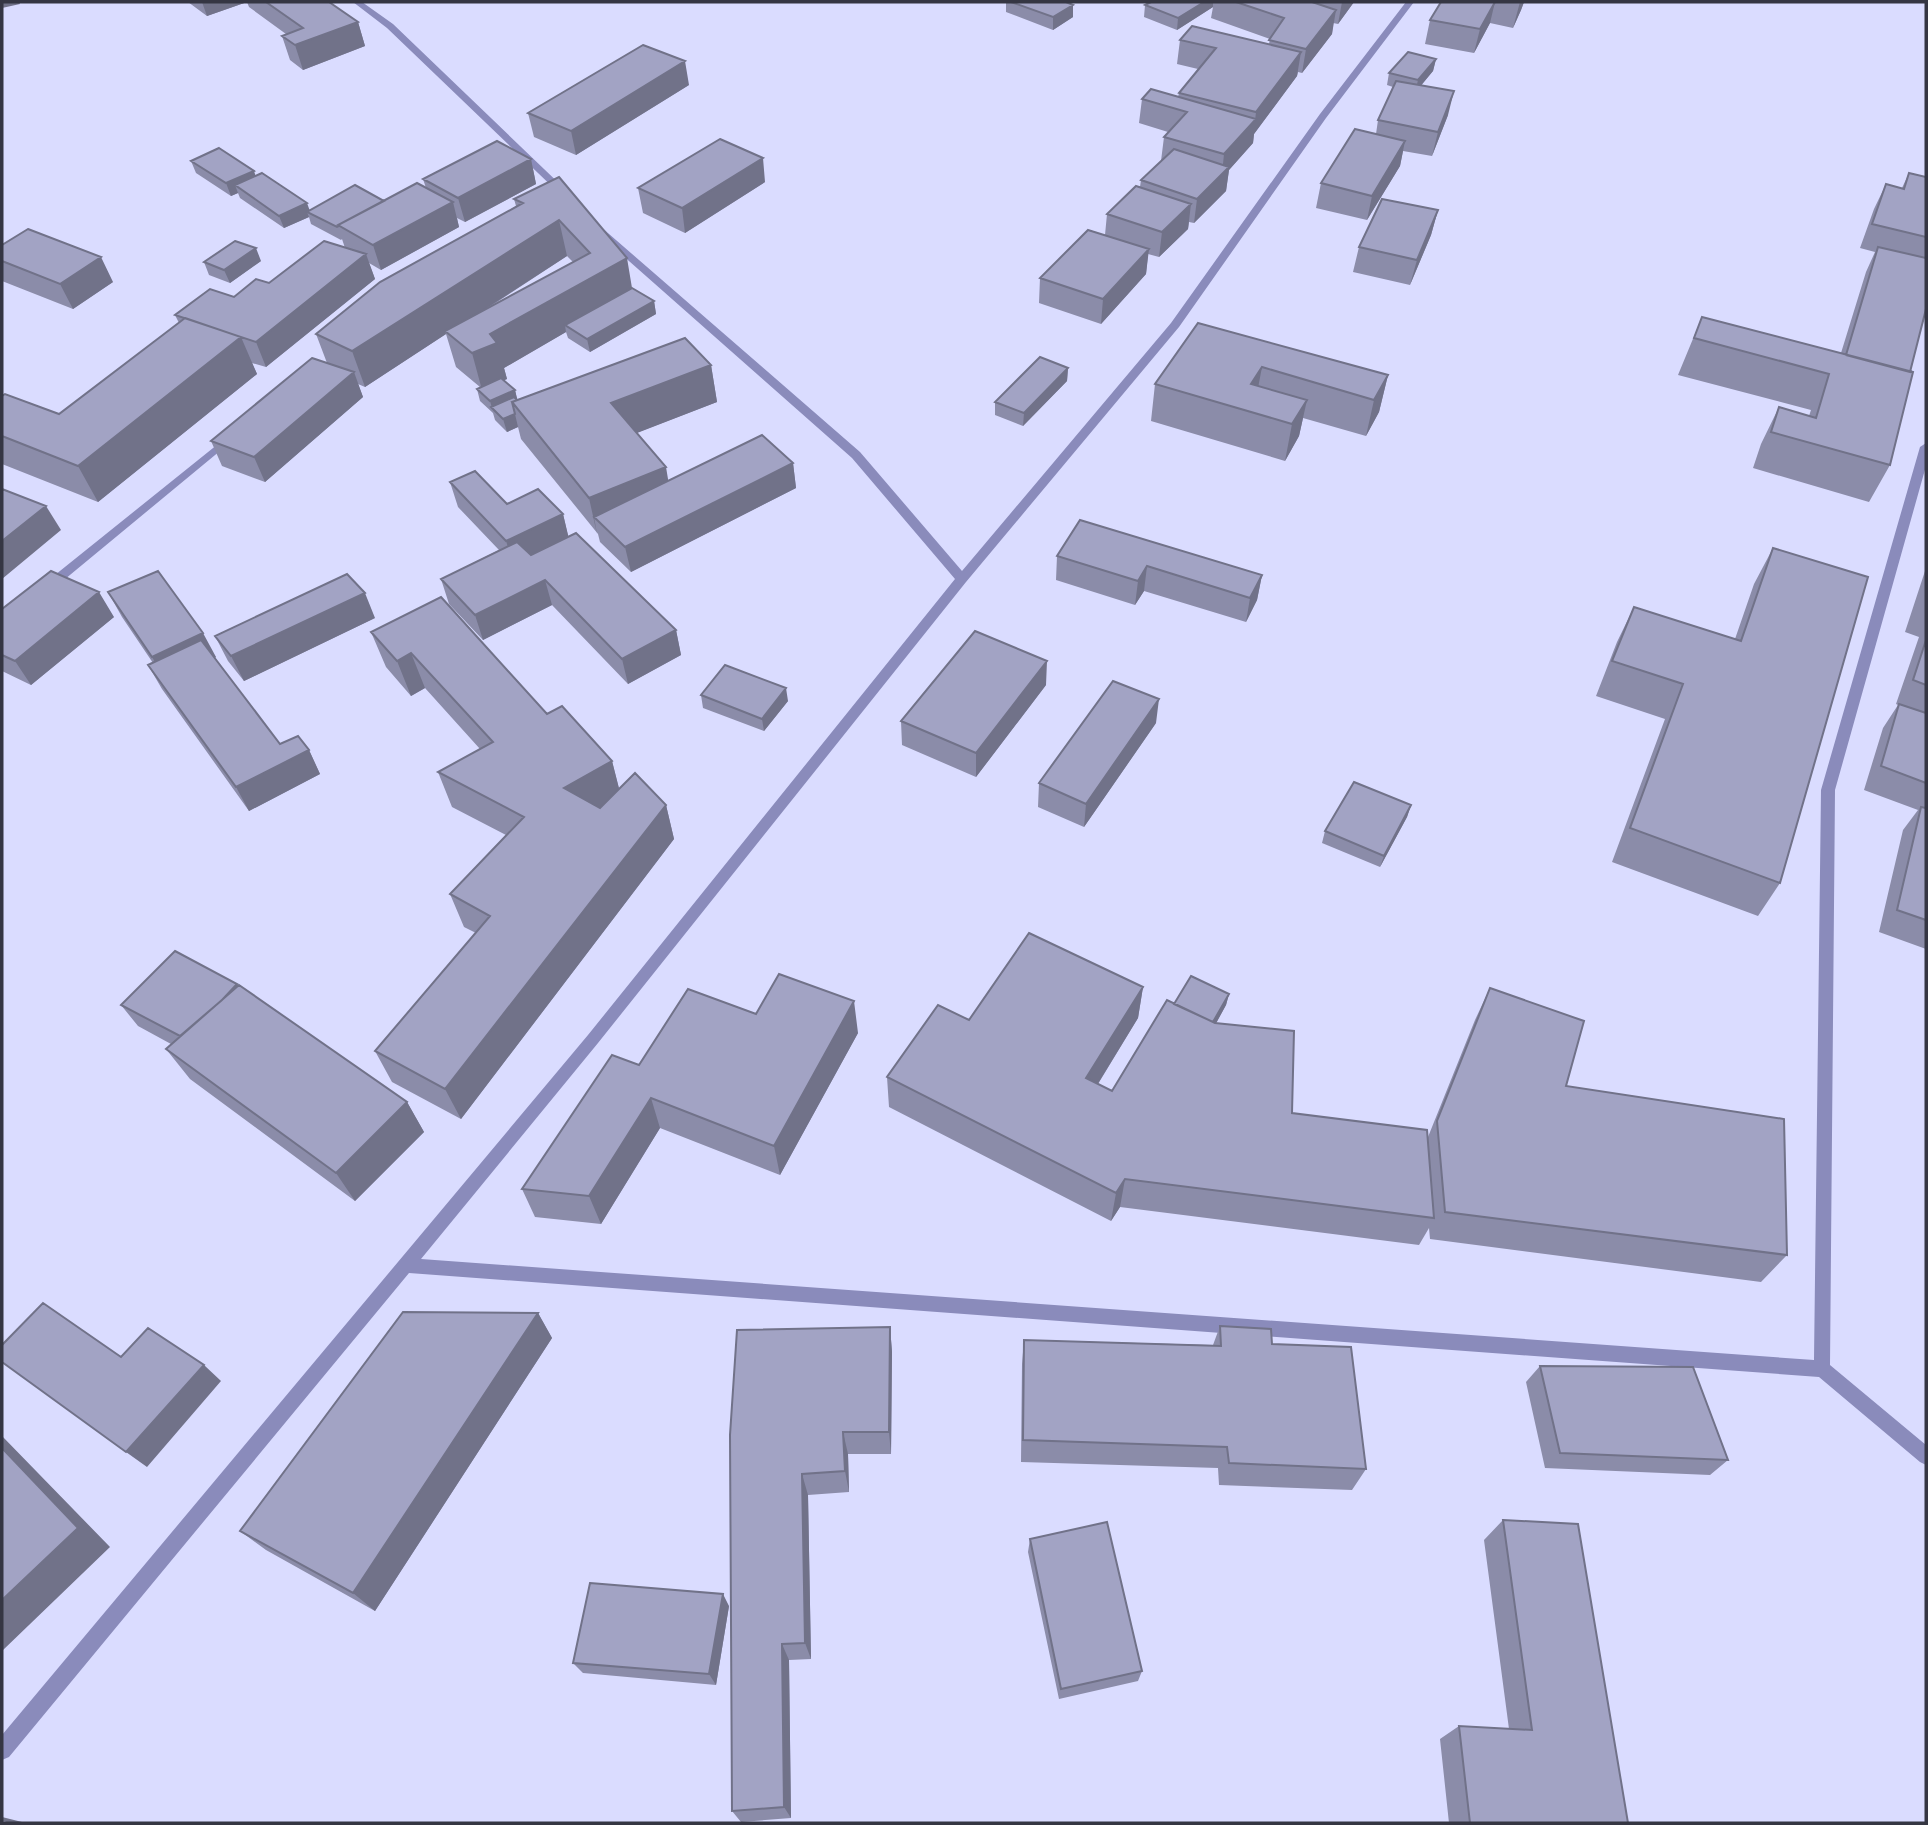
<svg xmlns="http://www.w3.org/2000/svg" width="1928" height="1825" viewBox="0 0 1928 1825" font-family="Overpass,sans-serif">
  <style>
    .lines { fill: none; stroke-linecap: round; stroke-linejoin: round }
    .street { fill: #8a8bbb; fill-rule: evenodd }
    .wall { fill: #8b8ca9; fill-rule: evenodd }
    .shaded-wall { fill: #717289 }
    .building { fill: #a2a3c4; stroke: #717289; stroke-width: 2 }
  </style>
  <rect width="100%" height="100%" fill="#dadcff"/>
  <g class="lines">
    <path class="street" d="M353,2H362L393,24L568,192V196H562L387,28Z
      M1406,2H1414L1326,118L1179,327L966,582L598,1043L421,1259L1814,1360L1821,790L1920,447L1926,443V466L1835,790L1830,1365L1926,1445V1465L1920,1462L1819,1377L409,1273L9,1757L2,1760V1735L588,1035L955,579L852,458L595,231V227H601L860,452L962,571L1171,323L1320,114Z
      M228,436L234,439L232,441L53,589H45V583Z"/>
  </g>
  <path class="wall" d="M188,2H329L358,22L365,46L303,70L290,60L282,36L286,34L249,7L247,2L207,16Z
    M1006,2H1066L1073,5V17L1053,30L1006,12Z
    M1151,2H1354L1338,24L1333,23L1332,34L1302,73L1298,72L1297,76L1254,134L1253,143L1229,170L1226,191L1194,223L1189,222L1188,229L1159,257L1148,254L1146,274L1101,324L1039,303L1040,278L1105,235L1107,214L1140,187L1141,180L1161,161L1164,137L1168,132L1139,123L1142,99L1178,97L1179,93L1198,69L1177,64L1180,40L1269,44L1270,39L1211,18L1213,7L1177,30L1144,17L1145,5Z
    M1441,2H1524L1521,10L1513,28L1490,23L1474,53L1425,44L1430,20Z
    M1436,59L1433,71L1421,85L1448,115L1432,156L1403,151L1400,166L1367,220L1316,208L1321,183L1376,134L1378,120L1393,87L1387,85L1389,73Z
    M689,85L576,155L534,137L528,113Z
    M531,159L536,184L465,222L457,218L459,227L381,270L369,263L375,279L266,367L252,363L257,374L98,502L2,464V396L59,414L179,323L175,315L234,297L269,283L345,248L342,239L341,240L311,224L309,217L284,228L240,198L238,193L231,196L196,173L191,161L256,176L310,210L384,201L426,188L423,179Z
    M1909,173L1926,177V309L1910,371L1890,465L1869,502L1753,468L1761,444L1779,407L1809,416L1811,410L1678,375L1702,317L1841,353L1866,272L1875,252L1860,248L1874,209L1886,184L1902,188Z
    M559,177L632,288L654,301L656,314L590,352L568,338L566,332L504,368L507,379L504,380L515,390L517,400L711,365L717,402L636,433L668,481L793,463L796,488L631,572L600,542L598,534L521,439L518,427L507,432L495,420L493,413L480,401L477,389L480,387L456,367L446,334L365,387L358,384L363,397L265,482L222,466L211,441L327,363L316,334L516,206L514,199ZM567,256L573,262L485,310Z
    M765,182L685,233L643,213L638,188Z
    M1438,210L1431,235L1410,285L1353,272L1359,247Z
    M2,245L113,282L73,309L2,281Z
    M261,261L230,283L209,275L204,262Z
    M1198,323L1388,375L1379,412L1366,436L1303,418L1299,436L1285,461L1151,421L1155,384Z
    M1068,368L1067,381L1023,426L995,415V402Z
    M450,482L507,504L563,514L568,536L676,630L681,655L628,684L552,605L483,640L449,604L441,579L499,550L458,507Z
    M1773,548L1780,883L1758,916L1612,862L1665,719L1596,696L1617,642L1634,607L1735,639L1754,584Z
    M1057,556L1262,575L1257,600L1246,622L1144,591L1135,605L1056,580Z
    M1926,568V949L1879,932L1903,830L1918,810L1864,790L1883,728L1898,705L1896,704L1919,637L1905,632Z
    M108,592L216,657L215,658L280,744L309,750L320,774L249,811L162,689L148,665L153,663L122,617Z
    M2,609L114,617L31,685L2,671Z
    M375,618L244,681L228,661L215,636Z
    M371,632L547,714L612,761L619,789L666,805L674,839L461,1119L392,1082L375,1051L476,933L464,927L450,894L506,835L452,807L438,772L480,749L425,688L411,696L386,667Z
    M1046,685L976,777L902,745L901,721Z
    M701,695L788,701L764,731L703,708Z
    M1156,723L1084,827L1038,807L1039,783Z
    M1411,805L1407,817L1380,867L1322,843L1325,831Z
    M238,986L407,1102L424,1132L355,1201L190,1079L166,1049L171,1044L138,1026L121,1005Z
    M1143,987L1138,1018L1098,1084L1112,1091L1174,1004L1229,994L1226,1005L1216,1023L1292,1113L1428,1137L1475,1020L1490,988L1566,1086L1787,1255L1761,1282L1430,1239L1429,1228L1419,1245L1120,1207L1111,1221L889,1107L887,1077L969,1020Z
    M756,1014L858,1033L780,1175L660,1128L601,1224L535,1217L522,1189L639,1065Z
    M538,1313L552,1338L375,1611L266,1550L240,1531Z
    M1220,1326L1272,1344L1366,1469L1352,1490L1219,1485L1218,1468L1021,1462L1022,1364L1024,1340L1213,1345Z
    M890,1327L892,1352L891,1454H848L849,1492L808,1495L811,1659L789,1660L791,1818L741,1822L732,1811L730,1435Z
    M1540,1366L1728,1460L1710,1475L1545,1468L1526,1382Z
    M1503,1520L1628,1823H1449L1440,1739L1459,1726L1509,1729L1484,1540Z
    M1030,1539L1142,1671L1138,1681L1059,1699L1028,1552Z
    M729,1606L716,1685L583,1673L573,1663Z"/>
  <path class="shaded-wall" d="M2,2H19L20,4L2,8Z
    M202,2H247L207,16Z
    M1204,2H1213V7L1177,30L1178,18Z
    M1342,2H1354L1338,24Z
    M1495,2L1490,23L1474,53L1480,29Z
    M1520,2H1524L1521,10L1513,28Z
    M1073,5V17L1053,30V17Z
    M1336,10L1332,34L1302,73L1306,49Z
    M358,22L365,46L303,70L295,45Z
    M1301,52L1297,76L1254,134L1253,143L1229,170L1226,191L1194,223L1197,199L1222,174L1224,154L1255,121L1256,112Z
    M1436,59L1433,71L1415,93L1418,80Z
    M685,61L689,85L576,155L571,131Z
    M1454,91L1448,115L1432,156L1438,132Z
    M1405,141L1400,166L1367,220L1372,196Z
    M763,158L765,182L685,233L682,208Z
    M531,159L536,184L465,222L458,198Z
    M254,171L258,183L235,185L238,193L231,196L226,183Z
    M453,202L459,227L381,270L373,245Z
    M307,203L311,214L307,212L309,217L284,228L279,216Z
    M1191,204L1188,229L1159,257L1162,232Z
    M1438,210L1431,235L1410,285L1417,260Z
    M559,220L567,256L448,333L445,331L446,334L365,387L352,351Z
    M256,248L261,261L230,283L224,270Z
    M1149,249L1146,274L1101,324L1103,299Z
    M366,254L375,279L266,367L256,342Z
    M101,257L113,282L73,309L60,284Z
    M627,258L633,294L565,325L566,332L504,368L507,379L482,390L472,353L490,334Z
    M654,301L656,314L590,352L587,339Z
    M241,337L257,374L98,502L78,466Z
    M711,365L717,402L619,440L611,403Z
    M1262,367L1255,404L1251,384Z
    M1068,368L1067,381L1023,426L1024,413Z
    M354,372L363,397L265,482L254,457Z
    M1388,375L1379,412L1366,436L1374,400Z
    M515,390L518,402H512L492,408L490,401Z
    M1307,400L1299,436L1285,461L1292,424Z
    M515,414L518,427L507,432L503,419Z
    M793,463L796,488L631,572L625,547Z
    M666,467L672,503L594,517L597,534L589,498Z
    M46,506L61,530L2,579V541Z
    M563,514L569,539L514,566L506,541Z
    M1147,566L1144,591L1135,605L1138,581Z
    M1262,575L1257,600L1246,622L1250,598Z
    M545,580L552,605L483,640L475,615Z
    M99,592L114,617L31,685L15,661Z
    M365,593L375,618L244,681L231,656Z
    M676,630L681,655L628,684L622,659Z
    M203,633L216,657L166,681L152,657Z
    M411,653L425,688L411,696L397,661Z
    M1047,661L1046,685L976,777V753Z
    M786,688L788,701L764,731L762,719Z
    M1159,699L1156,723L1084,827L1086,804Z
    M309,750L320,774L249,811L236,787Z
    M612,761L621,796L574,822L564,788Z
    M666,805L674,839L461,1119L445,1089Z
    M1411,805L1407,817L1380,867L1384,856Z
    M1143,987L1138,1018L1083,1108L1086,1078Z
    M1229,994L1226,1005L1206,1042L1208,1032Z
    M854,1001L858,1033L780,1175L774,1146Z
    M651,1098L660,1128L601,1224L589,1196Z
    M407,1102L424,1132L355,1201L336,1173Z
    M1125,1179L1120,1207L1111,1221L1116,1193Z
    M538,1313L552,1338L375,1611L353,1593Z
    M890,1327L892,1352L891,1454L889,1432Z
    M204,1365L221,1381L147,1467L126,1452Z
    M843,1432L848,1454L849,1492L845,1471Z
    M2,1436L110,1547L2,1651Z
    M802,1474L808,1495L811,1659L805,1643Z
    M723,1594L729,1606L716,1685L709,1674Z
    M782,1644L789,1660L791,1818L784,1807Z
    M2,1817L26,1823H12L2,1819Z"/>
  <path class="building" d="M266,2H329L358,22L295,45L282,36L303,28Z
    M1011,2H1066L1073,5L1053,17Z
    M1151,2H1204L1178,18L1145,5Z
    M1236,2H1312L1336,10L1306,49L1269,40L1284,18Z
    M1441,2H1495L1480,29L1430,20Z
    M1192,26L1301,52L1256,112L1179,93L1216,48L1180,40Z
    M643,45L685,61L571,131L528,113Z
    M1408,52L1436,59L1418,80L1389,73Z
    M1396,81L1454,91L1438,132L1378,120Z
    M1151,89L1256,119L1224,154L1164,137L1187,112L1142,99Z
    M1355,129L1405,141L1372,196L1321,183Z
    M720,139L763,158L682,208L638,188Z
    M497,141L531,159L458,198L423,179Z
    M219,148L254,171L226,183L191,161Z
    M1174,149L1229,167L1197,199L1141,180Z
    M262,173L307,203L279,216L235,185Z
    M1909,173L1926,177V237L1872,224L1886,184L1904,189Z
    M559,177L627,258L490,334L497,343L472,353L445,331L590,253L559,220L352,351L316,334L380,282L523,203L514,199Z
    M417,183L453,202L373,245L338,225Z
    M355,185L384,201L338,225L339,226L337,227L307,212Z
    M1136,186L1191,204L1162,232L1107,214Z
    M1382,199L1438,210L1417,260L1359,247Z
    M28,229L101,257L60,284L2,261V245Z
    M1088,230L1149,249L1103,299L1040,278Z
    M235,241L256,248L224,270L204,262Z
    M324,241L366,254L256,342L175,315L210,289L234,297L256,279L269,283Z
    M1878,247L1926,258V309L1910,372L1846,355Z
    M632,288L654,301L587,339L565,325Z
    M1702,317L1913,372L1890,465L1771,432L1779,407L1816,418L1829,374L1694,338Z
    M185,318L241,337L78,466L2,436V396L5,394L59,414Z
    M1198,323L1388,375L1374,400L1262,367L1251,384L1307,400L1292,424L1155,384Z
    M685,338L711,365L611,403L666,467L589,498L512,402Z
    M1040,357L1068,368L1024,413L995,402Z
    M312,358L354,372L254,457L211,441Z
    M501,378L515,390L490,401L477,389Z
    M514,397L517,400L512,402L515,414L503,419L491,407Z
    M762,435L793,463L625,547L594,517Z
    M475,471L507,504L538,489L563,514L506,541L450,482Z
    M2,489L46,506L2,541Z
    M1080,520L1262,575L1250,598L1147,566L1138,581L1057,556Z
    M576,533L676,630L622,659L545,580L475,615L441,579L517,542L531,555Z
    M1773,548L1868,577L1780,883L1630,828L1683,684L1612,661L1634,607L1741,641Z
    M51,571L99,592L15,661L2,655V609Z
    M158,571L203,633L152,657L108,592Z
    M347,574L365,593L231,656L215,636Z
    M441,597L547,714L562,706L612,761L564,788L600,808L635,773L666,805L445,1089L375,1051L490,916L450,894L524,817L438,772L493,742L411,653L397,661L371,632Z
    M975,631L1047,661L976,753L901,721Z
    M201,640L280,744L298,736L309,750L236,787L148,665Z
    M1926,640V685L1913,680Z
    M725,665L786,688L762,719L701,695Z
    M1113,681L1159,699L1086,804L1039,783Z
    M1899,704L1926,713V783L1881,766Z
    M1354,782L1411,805L1384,856L1325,831Z
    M1921,807L1926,808V920L1897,910Z
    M1029,933L1143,987L1086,1078L1112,1091L1167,1000L1215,1023L1294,1031L1292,1113L1427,1130L1434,1218L1125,1179L1116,1193L887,1077L938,1005L969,1020Z
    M175,951L237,984L222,1000L180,1036L121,1005Z
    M779,974L854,1001L774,1146L651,1098L589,1196L522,1189L612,1055L639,1065L688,989L756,1014Z
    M1191,976L1229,994L1213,1022L1174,1004Z
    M239,985L407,1102L336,1173L166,1049Z
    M1490,988L1584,1021L1566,1086L1784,1119L1787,1255L1445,1212L1437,1121Z
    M43,1303L121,1357L148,1328L204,1365L126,1452L2,1362V1345Z
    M403,1312L538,1313L353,1593L240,1531Z
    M1220,1326L1271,1329L1272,1344L1351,1347L1366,1469L1229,1463L1227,1447L1023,1440L1024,1340L1221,1346Z
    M890,1327L889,1432H843L845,1471L802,1474L805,1643L782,1644L784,1807L732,1811L730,1435L737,1330Z
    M1540,1366L1693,1367L1728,1460L1560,1453Z
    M2,1448L78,1528L2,1600Z
    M1503,1520L1578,1524L1628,1823H1470L1459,1726L1532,1730Z
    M1107,1522L1142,1671L1061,1689L1030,1539Z
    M590,1583L723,1594L709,1674L573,1663Z
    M2,1819L12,1823H2Z"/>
  <rect width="1928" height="1825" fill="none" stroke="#353643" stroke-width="7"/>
</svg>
